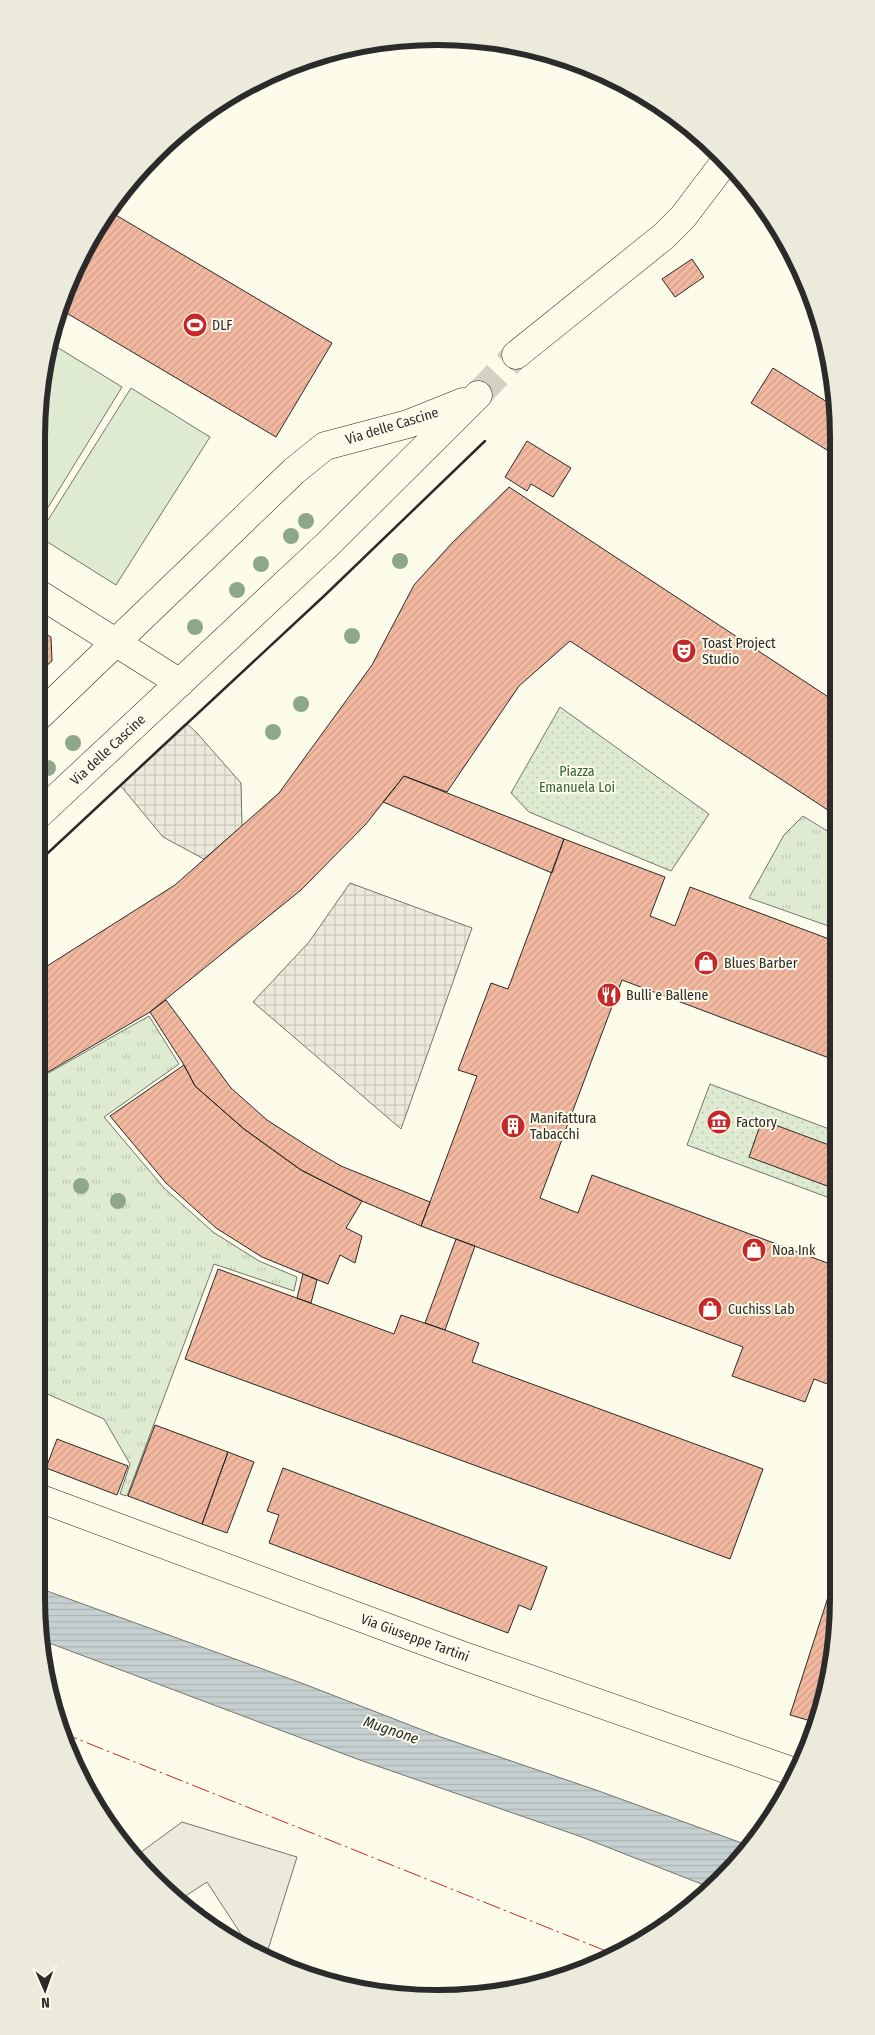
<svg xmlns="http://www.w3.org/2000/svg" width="875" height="2035" viewBox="0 0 875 2035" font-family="'Fira Sans Condensed',sans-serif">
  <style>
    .grass { fill: url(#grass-tufts); stroke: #74746e }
    .garden { fill: url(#garden-dots); stroke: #74746e }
    .pitch { fill: #deebd1; stroke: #74746e }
    .parking { fill: #eceadb; stroke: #74746e }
    .plaza { fill: url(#plaza-grid); stroke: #74746e }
    .water { fill: url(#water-rules); stroke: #74746e }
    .building { fill: url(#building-hatch); stroke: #2b2b2b }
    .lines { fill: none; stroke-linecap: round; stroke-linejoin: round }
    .minor-tunnel { stroke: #d3d1c4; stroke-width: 28; stroke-dasharray: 28 14; stroke-linecap: butt }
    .minor-casing { stroke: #2b2b2b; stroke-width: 29 }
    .minor { stroke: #fdfbea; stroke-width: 28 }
    .wall { stroke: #2b2b2b; stroke-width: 2.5 }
    .power { stroke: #c62828; stroke-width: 1; stroke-dasharray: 18 4 2.5 4; stroke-linecap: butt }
    .tree { fill: #8ea78a }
    .labels { text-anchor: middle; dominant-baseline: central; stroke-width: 4; stroke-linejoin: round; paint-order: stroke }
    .poi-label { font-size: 14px; fill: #2b2b2b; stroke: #fdfbea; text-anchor: start }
    .street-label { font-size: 14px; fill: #2b2b2b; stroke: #fdfbea }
    .park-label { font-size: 14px; fill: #34623c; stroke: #fdfbea }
    .water-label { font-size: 15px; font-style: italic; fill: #2b2b2b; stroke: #fdfbea }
    .rim { fill: none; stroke: #2b2b2b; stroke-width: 6 }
  </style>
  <defs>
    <pattern id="grass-tufts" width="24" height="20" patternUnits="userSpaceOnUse" patternTransform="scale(1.25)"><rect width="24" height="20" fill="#deebd1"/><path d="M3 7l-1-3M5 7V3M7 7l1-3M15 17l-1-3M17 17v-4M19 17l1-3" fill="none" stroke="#bfcab4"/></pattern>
    <pattern id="garden-dots" width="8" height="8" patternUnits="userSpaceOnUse" patternTransform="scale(1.25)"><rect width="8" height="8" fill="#deebd1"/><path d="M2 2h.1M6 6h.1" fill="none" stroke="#bfcab4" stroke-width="1.8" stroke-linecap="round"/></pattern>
    <pattern id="plaza-grid" width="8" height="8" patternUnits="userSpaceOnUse" patternTransform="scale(1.25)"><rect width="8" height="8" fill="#eceadb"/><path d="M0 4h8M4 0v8" fill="none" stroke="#cbc9bc"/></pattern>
    <pattern id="water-rules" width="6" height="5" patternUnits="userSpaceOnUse" patternTransform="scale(1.25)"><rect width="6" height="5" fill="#c7d0d0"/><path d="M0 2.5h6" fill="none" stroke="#abb3b3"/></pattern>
    <pattern id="building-hatch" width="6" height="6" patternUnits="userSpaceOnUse" patternTransform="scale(1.25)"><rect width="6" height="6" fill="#f2b8a0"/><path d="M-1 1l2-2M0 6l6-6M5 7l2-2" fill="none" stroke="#d09e8a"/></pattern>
  </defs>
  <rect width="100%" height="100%" fill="#fdfbea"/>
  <path class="grass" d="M803,816L837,837V929L749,898L784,835Z
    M149,1016L179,1064L104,1117L164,1188L213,1232L259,1261L297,1277L294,1291L214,1264L127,1496L120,1494L130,1464L104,1419L36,1389V1080Z"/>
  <path class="garden" d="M560,707L709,814L671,871L529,812L511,793Z
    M710,1084L837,1132L838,1201L687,1145Z"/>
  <path class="pitch" d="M52,344L122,387L36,527V437Z
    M131,388L210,437L116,585L38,536Z"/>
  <path class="parking" d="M182,1822L297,1857L266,1956L252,1951L207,1882L181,1899L133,1858Z"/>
  <path class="plaza" d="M186,723L197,733L241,783L242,826L204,859L163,837L120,785Z
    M350,883L472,928L401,1129L253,1002L309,942Z"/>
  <path class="water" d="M36,1587L304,1684L438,1736L596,1790L750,1846L739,1862L709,1887L579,1836L357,1759L44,1641L36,1598Z"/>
  <path class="building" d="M109,211L332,343L276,437L58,308L90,237Z
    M692,259L704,277L675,297L662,279Z
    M773,368L835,407V455L751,403Z
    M527,441L571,468L553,497L531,484L527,491L505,477Z
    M509,487L836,702L837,816L570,641L519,686L447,792L404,776L366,824L301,890L259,924L150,1012L36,1079V973L175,885L279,793L372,665L414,585L451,544Z
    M36,629L51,637L52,661L36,675Z
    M404,776L564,839L552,873L383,802Z
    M564,839L665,877L650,916L663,921L675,926L690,887L837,942V1061L622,980L540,1198L578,1213L592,1175L838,1267V1388L814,1379L805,1402L732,1376L743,1347L421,1226L477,1076L458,1070L491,983L508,989Z
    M166,1000L231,1088L267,1120L312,1149L341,1166L430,1202L421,1226L362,1201L301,1170L244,1129L195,1086L184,1065L150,1012Z
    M184,1065L195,1086L244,1129L301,1170L362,1201L346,1228L362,1236L355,1263L340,1255L328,1284L262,1257L216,1228L166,1183L110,1116Z
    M762,1120L837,1148L838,1190L749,1157Z
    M456,1239L475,1246L445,1330L425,1323Z
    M218,1269L394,1334L401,1315L445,1330L479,1343L472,1362L763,1469L730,1559L185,1359Z
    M303,1274L317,1280L311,1303L297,1298Z
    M155,1425L228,1452L202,1524L128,1496Z
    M57,1439L128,1466L117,1495L46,1468Z
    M228,1452L254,1462L227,1533L202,1524Z
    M283,1468L547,1567L531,1610L519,1605L508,1633L269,1543L279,1515L267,1511Z
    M839,1563V1598L818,1723L790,1715Z
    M202,1908L215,1927L196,1912Z"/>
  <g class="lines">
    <path class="minor-tunnel" d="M478,395L516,355"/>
    <defs>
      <path id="minor" d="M516,355L664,236L683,217L724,163
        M36,592L180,683
        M36,719L294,471L325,446L408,424L463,402
        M36,817L328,544L478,395
        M36,1497L464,1656L797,1773"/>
    </defs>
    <use href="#minor" class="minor-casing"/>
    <use href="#minor" class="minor"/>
    <path class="wall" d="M36,864L324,596L485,441"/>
    <path class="power" d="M60,1732L616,1955"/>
  </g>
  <g class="tree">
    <circle cx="306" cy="521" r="8"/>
    <circle cx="291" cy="536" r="8"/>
    <circle cx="400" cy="561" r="8"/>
    <circle cx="261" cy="564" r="8"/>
    <circle cx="237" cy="590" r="8"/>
    <circle cx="195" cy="627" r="8"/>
    <circle cx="352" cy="636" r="8"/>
    <circle cx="301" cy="704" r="8"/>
    <circle cx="273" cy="732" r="8"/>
    <circle cx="73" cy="743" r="8"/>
    <circle cx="48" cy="768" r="8"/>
    <circle cx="81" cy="1186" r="8"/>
    <circle cx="118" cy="1201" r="8"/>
  </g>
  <defs>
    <symbol id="stadium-disc" viewBox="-11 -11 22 22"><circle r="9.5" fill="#c62828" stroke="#fdfbea"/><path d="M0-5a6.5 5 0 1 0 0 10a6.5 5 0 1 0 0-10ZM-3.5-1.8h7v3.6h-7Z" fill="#fff"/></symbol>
    <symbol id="theatre-disc" viewBox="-11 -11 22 22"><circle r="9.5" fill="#c62828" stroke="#fdfbea"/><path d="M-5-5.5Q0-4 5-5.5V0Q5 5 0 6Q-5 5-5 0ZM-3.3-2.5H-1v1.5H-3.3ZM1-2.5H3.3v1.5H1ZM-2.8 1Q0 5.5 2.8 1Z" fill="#fff"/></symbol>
    <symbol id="shop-disc" viewBox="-11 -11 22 22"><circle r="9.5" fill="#c62828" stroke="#fdfbea"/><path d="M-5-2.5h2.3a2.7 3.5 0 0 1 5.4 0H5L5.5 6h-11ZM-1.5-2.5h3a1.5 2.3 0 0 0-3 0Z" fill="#fff"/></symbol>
    <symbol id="restaurant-disc" viewBox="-11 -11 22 22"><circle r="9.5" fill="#c62828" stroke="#fdfbea"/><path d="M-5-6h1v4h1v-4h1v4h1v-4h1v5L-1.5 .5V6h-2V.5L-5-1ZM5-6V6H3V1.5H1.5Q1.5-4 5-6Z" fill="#fff"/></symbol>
    <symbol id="museum-disc" viewBox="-11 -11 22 22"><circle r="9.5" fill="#c62828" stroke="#fdfbea"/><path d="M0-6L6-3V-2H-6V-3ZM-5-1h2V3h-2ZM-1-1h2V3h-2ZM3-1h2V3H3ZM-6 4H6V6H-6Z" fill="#fff"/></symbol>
    <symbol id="building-disc" viewBox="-11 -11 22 22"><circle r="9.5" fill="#c62828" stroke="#fdfbea"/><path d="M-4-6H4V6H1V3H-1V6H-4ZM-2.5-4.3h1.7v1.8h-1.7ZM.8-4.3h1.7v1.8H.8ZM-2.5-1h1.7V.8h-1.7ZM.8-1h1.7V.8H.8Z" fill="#fff"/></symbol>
  </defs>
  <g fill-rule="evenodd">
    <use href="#stadium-disc" x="181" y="311" width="28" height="28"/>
    <use href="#theatre-disc" x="670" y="637" width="28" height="28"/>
    <use href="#shop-disc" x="692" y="949" width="28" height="28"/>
    <use href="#restaurant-disc" x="595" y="981" width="28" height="28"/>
    <use href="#museum-disc" x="705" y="1108" width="28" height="28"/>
    <use href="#building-disc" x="499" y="1112" width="28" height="28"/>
    <use href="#shop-disc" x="740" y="1236" width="28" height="28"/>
    <use href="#shop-disc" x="696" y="1295" width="28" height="28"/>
  </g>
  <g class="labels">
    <g class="poi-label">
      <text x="212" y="325">DLF</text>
      <text x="702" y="643">Toast Project<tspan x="702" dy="16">Studio</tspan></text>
      <text x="724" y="963">Blues Barber</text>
      <text x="626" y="995">Bulli e Ballene</text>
      <text x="530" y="1118">Manifattura<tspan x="530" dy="16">Tabacchi</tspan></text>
      <text x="736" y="1122">Factory</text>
      <text x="772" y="1250">Noa Ink</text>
      <text x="728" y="1309">Cuchiss Lab</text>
    </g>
    <g class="street-label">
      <text transform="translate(392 426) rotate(-17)">Via delle Cascine</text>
      <text transform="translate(108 750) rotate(-43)">Via delle Cascine</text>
      <text transform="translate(415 1638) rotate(20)">Via Giuseppe Tartini</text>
    </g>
    <g class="park-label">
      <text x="577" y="771">Piazza<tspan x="577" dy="16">Emanuela Loi</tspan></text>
    </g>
    <g class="water-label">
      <text transform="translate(391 1730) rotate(19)">Mugnone</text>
    </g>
  </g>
  <path d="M0 0H875V2035H0ZM437 45H438A392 392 0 0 1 830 437V1598A392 392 0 0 1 438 1990H437A392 392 0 0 1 45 1598V437A392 392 0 0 1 437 45Z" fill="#eceadb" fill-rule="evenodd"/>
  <path class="rim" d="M437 45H438A392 392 0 0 1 830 437V1598A392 392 0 0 1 438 1990H437A392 392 0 0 1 45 1598V437A392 392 0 0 1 437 45Z"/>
  <g transform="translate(45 1990) rotate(178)" stroke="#fdfbea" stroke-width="4" paint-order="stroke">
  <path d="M0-4L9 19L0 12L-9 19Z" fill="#2b2b2b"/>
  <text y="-8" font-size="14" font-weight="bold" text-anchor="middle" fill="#2b2b2b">N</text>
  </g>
</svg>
